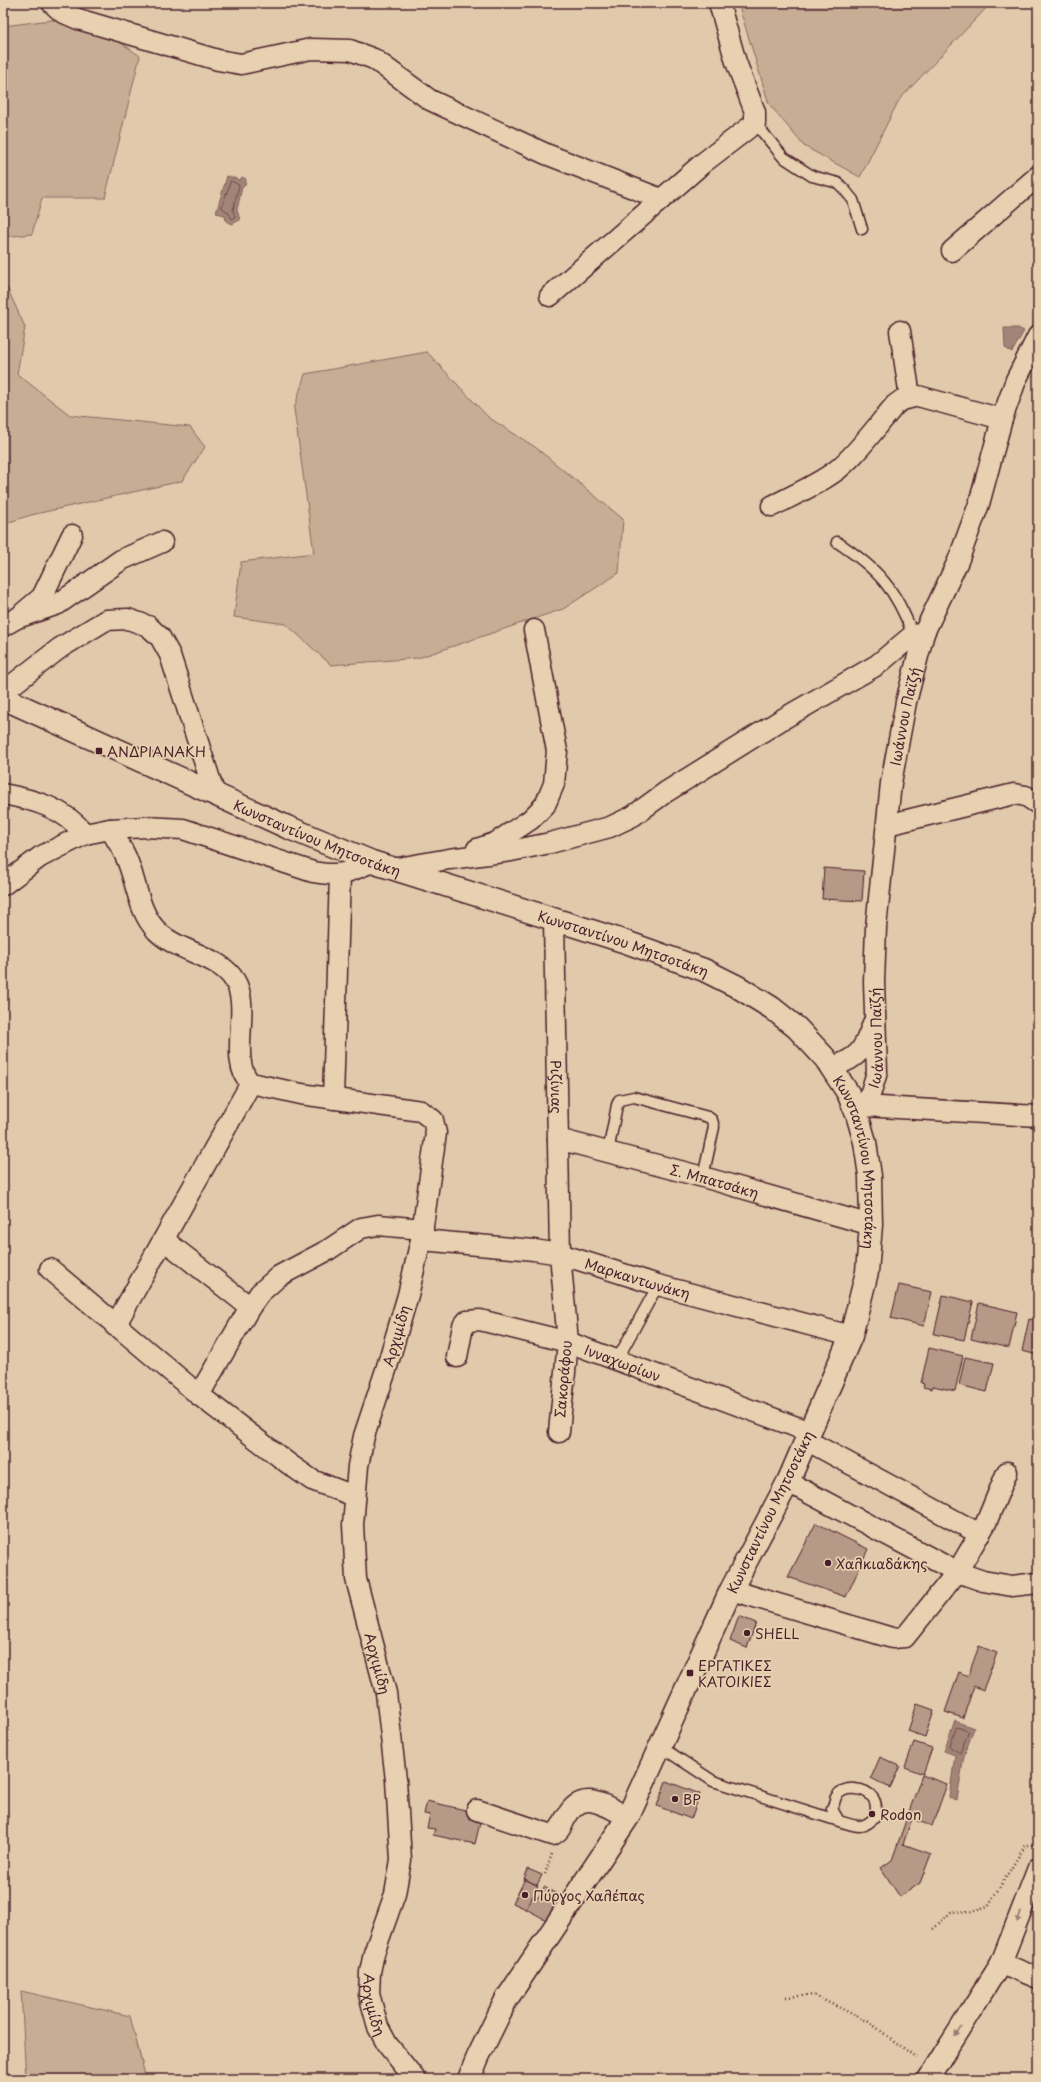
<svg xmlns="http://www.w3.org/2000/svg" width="1041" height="2082" viewBox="0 0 1041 2082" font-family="'Playpen Sans',sans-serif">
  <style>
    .green { fill: #c8ad95; stroke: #896660 }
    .water { fill: #a38577; stroke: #7f5c59 }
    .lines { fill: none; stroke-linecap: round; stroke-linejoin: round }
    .shore { stroke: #6e4849; stroke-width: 1 }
    .building { fill: #b79987; stroke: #4a1f2b }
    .service-casing { stroke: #4a1f2b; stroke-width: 13 }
    .minor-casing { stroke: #4a1f2b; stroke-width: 23 }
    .secondary-casing { stroke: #4a1f2b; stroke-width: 25 }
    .path { stroke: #4a1f2b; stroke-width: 2.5; stroke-dasharray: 1 3; stroke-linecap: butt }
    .service { stroke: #e7d1b0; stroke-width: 10 }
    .minor { stroke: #e7d1b0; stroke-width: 20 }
    .secondary { stroke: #e7d1b0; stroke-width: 22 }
    .oneway { fill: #98786e }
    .poi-dot { fill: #4a1f2b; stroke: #e7d1b0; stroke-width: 1.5 }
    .labels { text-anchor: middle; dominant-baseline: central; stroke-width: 3.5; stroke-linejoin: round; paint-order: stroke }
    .street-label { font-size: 14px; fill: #4a1f2b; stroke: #e7d1b0 }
    .poi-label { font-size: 14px; fill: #4a1f2b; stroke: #e7d1b0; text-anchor: start }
  </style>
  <rect width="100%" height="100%" fill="#e1caab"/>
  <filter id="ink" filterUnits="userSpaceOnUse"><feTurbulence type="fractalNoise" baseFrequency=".025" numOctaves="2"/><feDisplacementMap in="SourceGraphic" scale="8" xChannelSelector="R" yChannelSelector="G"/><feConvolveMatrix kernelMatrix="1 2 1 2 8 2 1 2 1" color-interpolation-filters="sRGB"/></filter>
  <g filter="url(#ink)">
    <path class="green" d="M738,3H991L899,100L860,177L804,146L769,104Z
      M83,16L140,56L105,198H42L32,234L3,237V26Z
      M3,279L25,327L17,374L70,415L190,427L205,447L182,481L31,515L3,524Z
      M427,352L488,417L535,447L623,519L619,573L563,609L418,658L331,665L286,624L234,617L241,562L314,553L294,409L305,374Z
      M21,1991L130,2016L146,2079H26Z"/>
    <path class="water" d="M227,176L240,180L242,177L246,179L245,185L242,187L237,210L240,220L232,224L226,221L225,215L216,213Z
      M1004,328H1018L1024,331L1012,352L1005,348Z
      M955,1721L974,1728L964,1756L957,1800L949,1798L955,1755L944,1751Z"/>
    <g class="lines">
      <path class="shore" d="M231,181L239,185L233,210L235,217L232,219L228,212L222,208Z
        M957,1727L969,1731L960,1753L950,1747Z"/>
    </g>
    <path class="building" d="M824,868L864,871L862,901L822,899Z
      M899,1285L932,1292L924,1326L891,1318Z
      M943,1295L973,1302L964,1340L934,1334Z
      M979,1303L1017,1312L1009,1348L971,1339Z
      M1029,1319L1038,1321V1355L1022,1351Z
      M929,1348L963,1356L955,1391L933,1386L932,1389L923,1387L924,1384L921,1383Z
      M965,1357L994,1363L987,1392L959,1385Z
      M816,1523L868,1549L846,1597L788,1577Z
      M739,1616L756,1623L747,1648L730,1641Z
      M979,1646L997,1653L983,1690L974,1686L963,1718L945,1712L959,1672L968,1676Z
      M917,1704L934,1710L925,1737L908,1731Z
      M914,1742L932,1748L923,1774L905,1767Z
      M880,1757L900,1766L890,1788L871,1778Z
      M922,1775L947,1784L932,1826L912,1819L903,1844L931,1854L920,1883L900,1897L881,1868L892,1860Z
      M666,1781L700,1794L691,1819L657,1806Z
      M427,1801L482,1814L475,1844L433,1835L435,1829L427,1828L430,1815L424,1814Z
      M528,1869L542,1875L537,1885L524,1879Z
      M525,1879L538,1886L526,1909L513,1903Z
      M544,1887L564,1898L550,1922L526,1909L533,1896L538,1898Z"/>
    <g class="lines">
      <defs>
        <path id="service" d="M755,123L783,157L812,176L838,183L844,189L853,200L862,229
          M837,542C878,569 896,589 913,635
          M608,1152L617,1105L619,1100L634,1097L708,1117L712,1120L714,1127L703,1177
          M617,1360L658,1285
          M661,1747L713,1781L839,1821C855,1826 863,1831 876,1816C876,1810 877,1803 873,1798C865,1787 843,1785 836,1797C834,1801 834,1806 832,1809L839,1821"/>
        <g id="minor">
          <path d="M52,3L62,12L78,19L218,60L241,64L311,49L350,50L374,59L430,100L546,154L661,199"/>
          <path d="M952,251L1038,176"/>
          <path d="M550,296L703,163L755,123V112L736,62L719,3"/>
          <path d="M900,331L910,397"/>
          <path d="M772,506C794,495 817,485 837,470C859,452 876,427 895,405L902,400L918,396L1002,419"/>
          <path d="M23,613L42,597L72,535"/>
          <path d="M3,626L17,618L58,604L121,560L162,542"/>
          <path d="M3,692L60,648L106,620L128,619L148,626L160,637L170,655L215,795"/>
          <path d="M3,794C35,800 64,808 85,834"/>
          <path d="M887,825L1014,794L1026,796L1038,804"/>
          <path id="s1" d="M110,829C115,837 120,845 124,853C137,878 136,909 157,931C179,953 220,955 235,981C252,1009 227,1062 251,1083L301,1094L421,1111L433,1120L436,1133L421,1240L408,1295L386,1370L364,1436L358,1466L353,1525L356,1579L386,1693L396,1780L401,1860L395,1894L374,1953L370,1972L369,1994L378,2027L387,2044L415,2079"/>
          <path d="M477,849L495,843L530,820L545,805L554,784L557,751L534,630"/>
          <path d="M392,869L449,859L511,851L550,843L610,827L633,816L666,792L781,720L877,665L913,635L924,633"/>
          <path d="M3,885L40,857L85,834L110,829L146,827L183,829L313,872C342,877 345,873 372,862"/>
          <path id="s2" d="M554,920L560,1254L568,1342L559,1432"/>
          <path d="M832,1067C860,1058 864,1049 873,1023"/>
          <path d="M333,1099L340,875"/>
          <path d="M863,1106L1038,1116"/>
          <path id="s3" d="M857,1114L871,1092L877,1072L874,982L876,927L891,783L906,702L924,633L958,561L979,504L1002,419L1016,380L1038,336"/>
          <path id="s4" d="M558,1139L703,1177L871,1225"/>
          <path d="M164,1240L250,1307"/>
          <path id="s5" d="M421,1240L534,1250L560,1254L658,1285L851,1336"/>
          <path d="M50,1269L199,1395L289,1464L312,1480L354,1496"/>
          <path d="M115,1326L251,1083"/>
          <path id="s6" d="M457,1357L463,1326L467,1321L480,1320L568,1342L810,1432"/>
          <path d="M199,1395L250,1307L260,1293L279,1276L328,1250L361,1228L378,1225L423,1229"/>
          <path d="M806,1440L980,1534"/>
          <path d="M788,1482L957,1572L983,1581L1012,1586L1038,1583"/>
          <path d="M731,1590L892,1638L905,1637L957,1572L986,1523L1007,1472"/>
          <path d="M477,1810L552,1835C559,1832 562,1826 565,1819C582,1787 603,1805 628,1817"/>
          <path d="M1001,1963L1038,1978"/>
          <path d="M928,2079L1001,1963L1038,1868"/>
        </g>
        <g id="secondary">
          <path id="s7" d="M3,698L287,827L372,862L623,941L704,970L738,987L772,1008L797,1028L825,1058L848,1093L857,1114L865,1142L870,1176L871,1225L867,1272L851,1336L788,1482L731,1590L628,1817L506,2000L478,2057L469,2079"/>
        </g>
      </defs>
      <use href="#service" class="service-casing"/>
      <use href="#minor" class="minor-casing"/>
      <use href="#secondary" class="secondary-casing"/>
      <path class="path" d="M545,1874L552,1854
        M933,1929L951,1912L971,1911L988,1906L1025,1846L1038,1842
        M786,1997L813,1995L869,2022L918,2059"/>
      <use href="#service" class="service"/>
      <use href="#minor" class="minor"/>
      <use href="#secondary" class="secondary"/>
    </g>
    <defs><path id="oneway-solid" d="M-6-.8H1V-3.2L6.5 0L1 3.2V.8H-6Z"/></defs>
    <g class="oneway">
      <use href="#oneway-solid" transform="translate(1019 1917) rotate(111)"/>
      <use href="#oneway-solid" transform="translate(958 2031) rotate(123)"/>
    </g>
  </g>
  <g class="poi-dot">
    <rect x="95" y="747" width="8" height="8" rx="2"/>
    <circle cx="828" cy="1563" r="4"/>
    <circle cx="747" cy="1633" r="4"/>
    <rect x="686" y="1669" width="8" height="8" rx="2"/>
    <circle cx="675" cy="1799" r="4"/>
    <circle cx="872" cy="1814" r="4"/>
    <circle cx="525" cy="1895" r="4"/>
  </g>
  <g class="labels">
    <g class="street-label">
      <text stroke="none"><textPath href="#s3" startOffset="405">Ιωάννου Παϊζή</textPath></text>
      <text stroke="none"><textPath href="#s7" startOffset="344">Κωνσταντίνου Μητσοτάκη</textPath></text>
      <text stroke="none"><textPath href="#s7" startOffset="668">Κωνσταντίνου Μητσοτάκη</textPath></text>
      <text stroke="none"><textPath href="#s3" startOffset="81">Ιωάννου Παϊζή</textPath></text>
      <text stroke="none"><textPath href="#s2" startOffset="167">Ριζίνιας</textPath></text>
      <text stroke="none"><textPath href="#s7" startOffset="1016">Κωνσταντίνου Μητσοτάκη</textPath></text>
      <text stroke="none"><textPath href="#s4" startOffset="162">Σ. Μπατσάκη</textPath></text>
      <text stroke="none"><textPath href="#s5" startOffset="221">Μαρκαντωνάκη</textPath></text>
      <text transform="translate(396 1336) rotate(-74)">Αρχιμίδη</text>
      <text stroke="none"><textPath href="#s6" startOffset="200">Ινναχωρίων</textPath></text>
      <text transform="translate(563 1379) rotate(-85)">Σακοράφου</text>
      <text transform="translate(770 1512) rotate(-64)">Κωνσταντίνου Μητσοτάκη</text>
      <text stroke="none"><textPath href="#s1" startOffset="1057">Αρχιμίδη</textPath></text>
      <text stroke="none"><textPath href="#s1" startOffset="1405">Αρχιμίδη</textPath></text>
    </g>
    <g class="poi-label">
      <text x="107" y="751">ΑΝΔΡΙΑΝΑΚΗ</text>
      <text x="836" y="1563">Χαλκιαδάκης</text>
      <text x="755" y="1633">SHELL</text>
      <text x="698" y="1665">ΕΡΓΑΤΙΚΕΣ<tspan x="698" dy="16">ΚΑΤΟΙΚΙΕΣ</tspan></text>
      <text x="683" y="1799">BP</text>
      <text x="880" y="1814">Rodon</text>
      <text x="533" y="1895">Πύργος Χαλέπας</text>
    </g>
  </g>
  <rect width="1041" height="2082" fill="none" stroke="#e7d1b0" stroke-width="16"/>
  <rect x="8" y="8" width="1025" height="2066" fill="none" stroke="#4a1f2b" stroke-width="1.5" filter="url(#ink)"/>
</svg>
